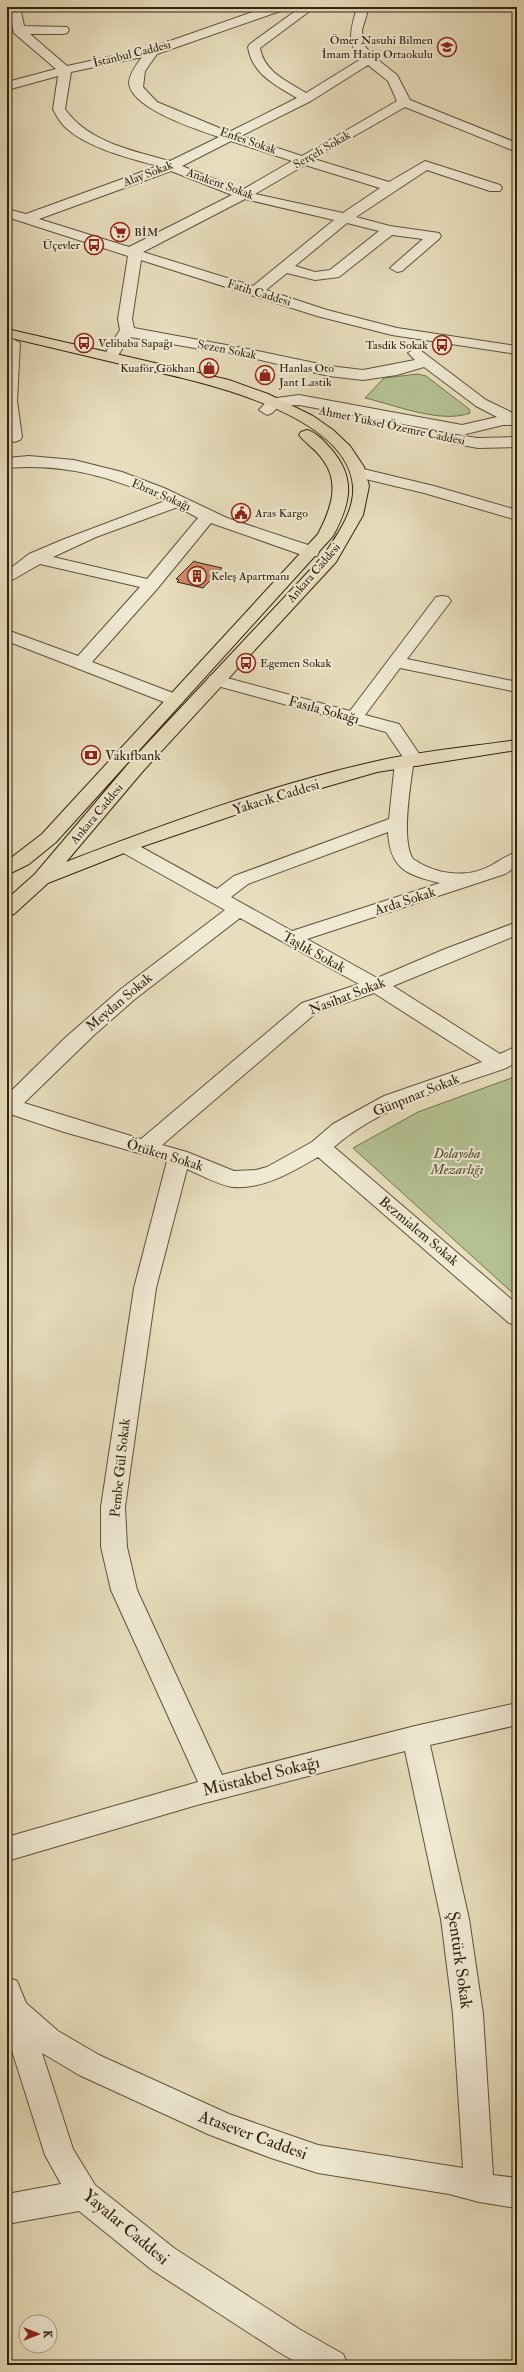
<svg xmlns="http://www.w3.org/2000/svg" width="524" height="2372" viewBox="0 0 524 2372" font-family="'IM FELL Double Pica',serif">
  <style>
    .green { fill: #b4c293; stroke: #737252 }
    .building { fill: #cb8d6b; stroke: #322211 }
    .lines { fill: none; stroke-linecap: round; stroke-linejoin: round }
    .minor-casing { stroke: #60513c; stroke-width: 2 }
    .major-casing { stroke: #322211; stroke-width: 2 }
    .minor { fill: #f0ead4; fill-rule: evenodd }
    .major { fill: #e8debd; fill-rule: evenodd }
    .labels { text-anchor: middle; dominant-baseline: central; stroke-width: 4; stroke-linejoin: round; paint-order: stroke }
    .far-poi-label { font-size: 12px; fill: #322211; stroke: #f0ead4; text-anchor: start }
    .far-street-label { font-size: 12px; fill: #322211; stroke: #f0ead4 }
    .street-label { font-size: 14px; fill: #322211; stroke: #f0ead4 }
    .poi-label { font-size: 14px; fill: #322211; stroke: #f0ead4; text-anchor: start }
    .park-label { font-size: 14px; font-style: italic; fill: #524a32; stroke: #f0ead4 }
    .near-street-label { font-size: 17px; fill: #322211; stroke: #f0ead4 }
  </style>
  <rect width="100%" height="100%" fill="#e8debd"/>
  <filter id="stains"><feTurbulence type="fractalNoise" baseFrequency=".005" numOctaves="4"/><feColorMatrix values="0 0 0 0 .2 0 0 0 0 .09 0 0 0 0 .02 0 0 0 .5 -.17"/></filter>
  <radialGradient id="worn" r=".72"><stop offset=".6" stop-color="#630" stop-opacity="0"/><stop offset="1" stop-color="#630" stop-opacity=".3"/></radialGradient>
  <path class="green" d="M418,374L426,376L469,409L470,413C441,424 395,405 365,398L384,378Z
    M517,1076V1297L353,1148L418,1112Z"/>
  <path class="building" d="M194,561L196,562L222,568L203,588L177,582L179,580L176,579Z"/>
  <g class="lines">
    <defs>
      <path id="minor" d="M8,7H20L24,26L67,27L69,30L67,33L63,34H30L67,66L150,48L267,7H285L283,10L157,54L145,71L143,87L157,102L229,132L297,98C275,85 252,74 248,47L250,44L301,7H315L260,48C264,72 287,81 306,93L361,59C345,42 352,27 357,7H369L362,30L363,44L373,56L397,75L410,100L517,143V152L405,107L314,159L389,182L425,161L500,185L502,188L500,191H490L427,170L356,217L390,226L439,233L441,236L439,239L402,271L397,272L390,268L423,239L392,235L339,277L315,280L287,273L266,290L327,310L397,328L517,346V354L392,335L317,316L141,260L132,319L134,328L248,349L329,366L363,370L415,360L408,353L415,349L420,350L486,400L517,415V425H503L462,435L299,405L279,406L272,413L267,415L259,410L269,399L299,395L462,425L497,417L476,406L424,367L397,375L363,380L329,376L248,357L130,337L115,360H105L103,357L120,330L118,319L128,256L7,217V209L26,214L158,166C129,158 87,148 65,127C60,122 56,115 53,109L58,76L7,90V82L56,69L14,33ZM142,57C137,64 130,73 129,82C129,108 198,130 219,137L170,161C133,151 88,142 65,109L71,72ZM368,65L388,81L397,101L302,156L241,136L311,101ZM231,141L292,161L242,190L182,166ZM305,165L380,188L343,213L255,194ZM171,171L232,195L129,247L39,219ZM245,199L334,220L253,286L143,252ZM347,223L379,231L330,270L315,272L295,266Z
        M13,339L20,343L17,401L22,437L20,440L14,442L7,438V341Z
        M457,435L478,438L517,437V447L478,448L451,443L449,440L451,437Z
        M29,456L74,460L122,472L164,488L227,518L317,548L319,552L317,556H305L211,523L157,589L92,662L181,696L184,700L181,704H169L7,641V630L78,656L140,587L40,564L7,583V571L29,554L62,540L165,501C113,477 64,463 7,468V458ZM178,507L198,518L147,579L53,557L96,537Z
        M359,468L434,486L517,510V520L424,493L353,476L351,473L353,470Z
        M442,596L448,597L451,601L407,659L517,682V692L400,668L365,715L399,724L424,761L422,765L413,766C410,788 401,841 413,859C437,875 467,879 492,865C501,860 508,855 517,852V866L505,874L307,939L377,978L445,949L517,922V935L393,986L500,1054L517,1046V1062L506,1068C447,1089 382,1105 334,1147L517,1304V1325L509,1323L318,1157C292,1172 265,1189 233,1187C218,1185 201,1175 187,1169L156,1288L125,1507L127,1547L137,1590L222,1775L415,1726L517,1703V1725L430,1745L469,1919L483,2014L493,2175L517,2178V2208L479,2202L449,2194L318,2173L271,2158L210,2135L79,2075L42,2053L73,2149L95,2185L174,2248L299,2329L343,2354L348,2365H301L277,2351L152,2270L79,2211L7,2224V2194L61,2184L45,2155L7,2035V1977L17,1981L26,2003L58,2031L99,2055L229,2114L318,2145L463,2168L453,2014L441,1919L405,1751L197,1805L7,1861V1837L198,1782L111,1590L101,1547V1507L134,1288L167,1161L64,1132L7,1113V1095L65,1038L121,989L225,910L118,850L115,846L118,842L125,840L132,842L217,889L234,876L389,819L395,762L397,758L403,757L386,732L210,684L207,680L210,676L216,675L350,711L436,597ZM388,832C390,869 407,875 440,883L292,931L231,897L248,884ZM240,918L359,984L302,1003L141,1139L24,1103L93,1036L135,999ZM374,993L482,1062L384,1096L333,1124L312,1142L267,1167L256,1170L234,1171L187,1152L162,1145L316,1013Z"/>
      <path id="major" d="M7,329L229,380L268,394L313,416L333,430L350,446L364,467L369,486L363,515L336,562L143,771L66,862C164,824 271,785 373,762C420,751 469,747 517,740V750L377,772L273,802L132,850L48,883L14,914L7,916V899L35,874L129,763L324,555C337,535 355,511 353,486C347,409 184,378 125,365C86,356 46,346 7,337Z
        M307,430C317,433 324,441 331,449C357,479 350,504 333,536L56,842L29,864L7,875V861L42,834L318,534C330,511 341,484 323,460C317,450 306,444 299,435L301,432Z"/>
    </defs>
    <use href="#minor" class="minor-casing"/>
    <use href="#major" class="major-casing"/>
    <use href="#minor" class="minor"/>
    <use href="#major" class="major"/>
  </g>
  <defs>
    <symbol id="school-ring" viewBox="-11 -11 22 22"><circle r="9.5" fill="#f0ead4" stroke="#8f2418" stroke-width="1.5"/><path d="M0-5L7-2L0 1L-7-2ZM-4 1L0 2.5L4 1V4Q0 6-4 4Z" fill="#8f2418"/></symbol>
    <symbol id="supermarket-ring" viewBox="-11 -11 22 22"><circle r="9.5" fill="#f0ead4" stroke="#8f2418" stroke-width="1.5"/><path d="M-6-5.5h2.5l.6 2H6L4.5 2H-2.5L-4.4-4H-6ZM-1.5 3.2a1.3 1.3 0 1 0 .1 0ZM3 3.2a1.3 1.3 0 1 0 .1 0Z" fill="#8f2418"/></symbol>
    <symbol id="bus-ring" viewBox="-11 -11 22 22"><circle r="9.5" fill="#f0ead4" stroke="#8f2418" stroke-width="1.5"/><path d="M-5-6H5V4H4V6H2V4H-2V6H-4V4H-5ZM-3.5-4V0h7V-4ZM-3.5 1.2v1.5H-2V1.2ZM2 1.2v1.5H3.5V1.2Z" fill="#8f2418"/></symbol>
    <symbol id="shop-ring" viewBox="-11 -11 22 22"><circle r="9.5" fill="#f0ead4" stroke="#8f2418" stroke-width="1.5"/><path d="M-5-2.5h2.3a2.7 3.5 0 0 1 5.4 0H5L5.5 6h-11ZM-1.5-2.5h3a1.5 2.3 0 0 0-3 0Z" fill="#8f2418"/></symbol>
    <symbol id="civic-ring" viewBox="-11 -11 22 22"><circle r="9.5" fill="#f0ead4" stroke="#8f2418" stroke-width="1.5"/><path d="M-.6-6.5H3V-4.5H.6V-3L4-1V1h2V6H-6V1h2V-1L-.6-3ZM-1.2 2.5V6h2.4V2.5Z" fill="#8f2418"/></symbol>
    <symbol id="building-ring" viewBox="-11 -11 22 22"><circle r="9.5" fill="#f0ead4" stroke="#8f2418" stroke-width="1.5"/><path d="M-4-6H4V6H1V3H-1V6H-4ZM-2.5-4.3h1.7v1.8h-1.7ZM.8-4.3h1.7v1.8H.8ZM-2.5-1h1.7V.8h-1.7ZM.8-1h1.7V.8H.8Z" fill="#8f2418"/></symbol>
    <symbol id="bank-ring" viewBox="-11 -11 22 22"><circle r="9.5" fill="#f0ead4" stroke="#8f2418" stroke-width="1.5"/><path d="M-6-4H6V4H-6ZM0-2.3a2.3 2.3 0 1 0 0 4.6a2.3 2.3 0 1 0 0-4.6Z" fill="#8f2418"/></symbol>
  </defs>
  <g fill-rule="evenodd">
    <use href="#school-ring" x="436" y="36" width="22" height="22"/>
    <use href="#supermarket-ring" x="109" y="221" width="22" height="22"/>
    <use href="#bus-ring" x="83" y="234" width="22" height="22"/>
    <use href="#bus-ring" x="73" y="332" width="22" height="22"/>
    <use href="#bus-ring" x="431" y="334" width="22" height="22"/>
    <use href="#shop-ring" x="198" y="357" width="22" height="22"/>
    <use href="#shop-ring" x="254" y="364" width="22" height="22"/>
    <use href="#civic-ring" x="230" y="502" width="22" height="22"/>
    <use href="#building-ring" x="186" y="565" width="22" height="22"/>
    <use href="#bus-ring" x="235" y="652" width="22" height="22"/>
    <use href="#bank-ring" x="80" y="744" width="22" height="22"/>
  </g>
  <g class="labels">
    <g class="far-poi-label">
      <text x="433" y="40" text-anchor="end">Ömer Nasuhi Bilmen<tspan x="433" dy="14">İmam Hatip Ortaokulu</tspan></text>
      <text x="134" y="232">BİM</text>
      <text x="80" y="245" text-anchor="end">Üçevler</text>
      <text x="98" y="343">Velibaba Sapağı</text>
      <text x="428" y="345" text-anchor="end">Tasdik Sokak</text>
      <text x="195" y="368" text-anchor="end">Kuaför Gökhan</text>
      <text x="279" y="368">Hanlas Oto<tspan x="279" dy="14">Jant Lastik</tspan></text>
      <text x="255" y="513">Aras Kargo</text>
      <text x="211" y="576">Keleş Apartmanı</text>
      <text x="260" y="663">Egemen Sokak</text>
    </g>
    <g class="far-street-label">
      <text transform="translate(132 54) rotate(-14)">İstanbul Caddesi</text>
      <text transform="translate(248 141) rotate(19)">Enfes Sokak</text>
      <text transform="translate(322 150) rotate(-30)">Serçeli Sokak</text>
      <text transform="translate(148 174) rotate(-21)">Alay Sokak</text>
      <text transform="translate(220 184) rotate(20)">Anakent Sokak</text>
      <text transform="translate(259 293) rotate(17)">Fatih Caddesi</text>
      <text transform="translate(227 350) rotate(11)">Sezen Sokak</text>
      <text transform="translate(392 426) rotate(12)">Ahmet Yüksel Özemre Caddesi</text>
      <text transform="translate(161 495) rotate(23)">Ebrar Sokağı</text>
      <text transform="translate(314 573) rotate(-49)">Ankara Caddesi</text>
      <text transform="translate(97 814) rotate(-50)">Ankara Caddesi</text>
    </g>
    <g class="street-label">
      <text transform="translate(324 710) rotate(15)">Fasıla Sokağı</text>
      <text transform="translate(276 797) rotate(-17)">Yakacık Caddesi</text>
      <text transform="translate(405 901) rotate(-18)">Arda Sokak</text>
      <text transform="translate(314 952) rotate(29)">Taşlık Sokak</text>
      <text transform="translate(347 996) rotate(-21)">Nasihat Sokak</text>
      <text transform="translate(119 1002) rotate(-40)">Meydan Sokak</text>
      <text transform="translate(416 1095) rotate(-22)">Günpınar Sokak</text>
      <text transform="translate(165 1155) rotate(17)">Ötüken Sokak</text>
      <text transform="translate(419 1231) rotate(40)">Bezmialem Sokak</text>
      <text transform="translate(120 1468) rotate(-84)">Pembe Gül Sokak</text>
    </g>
    <g class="poi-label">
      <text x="105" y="755">Vakıfbank</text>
    </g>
    <g class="park-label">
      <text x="457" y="1153">Dolayoba<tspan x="457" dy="16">Mezarlığı</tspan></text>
    </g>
    <g class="near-street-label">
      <text transform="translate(261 1776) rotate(-14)">Müstakbel Sokağı</text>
      <text transform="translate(460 1960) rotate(82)">Şentürk Sokak</text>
      <text transform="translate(253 2135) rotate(20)">Atasever Caddesi</text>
      <text transform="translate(126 2227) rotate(40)">Yayalar Caddesi</text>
    </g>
  </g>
  <rect width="524" height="2372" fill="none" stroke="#e8debd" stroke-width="24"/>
  <rect x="8" y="8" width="508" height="2356" fill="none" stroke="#322211" stroke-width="2"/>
  <rect x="12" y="12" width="500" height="2348" fill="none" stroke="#322211"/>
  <g transform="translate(38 2334) rotate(90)"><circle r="19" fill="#f0ead4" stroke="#a49a86"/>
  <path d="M0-3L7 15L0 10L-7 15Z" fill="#8f2418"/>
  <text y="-6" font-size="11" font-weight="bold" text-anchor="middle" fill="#322211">K</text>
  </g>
  <rect width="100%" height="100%" filter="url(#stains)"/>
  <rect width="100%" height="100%" fill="url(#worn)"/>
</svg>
